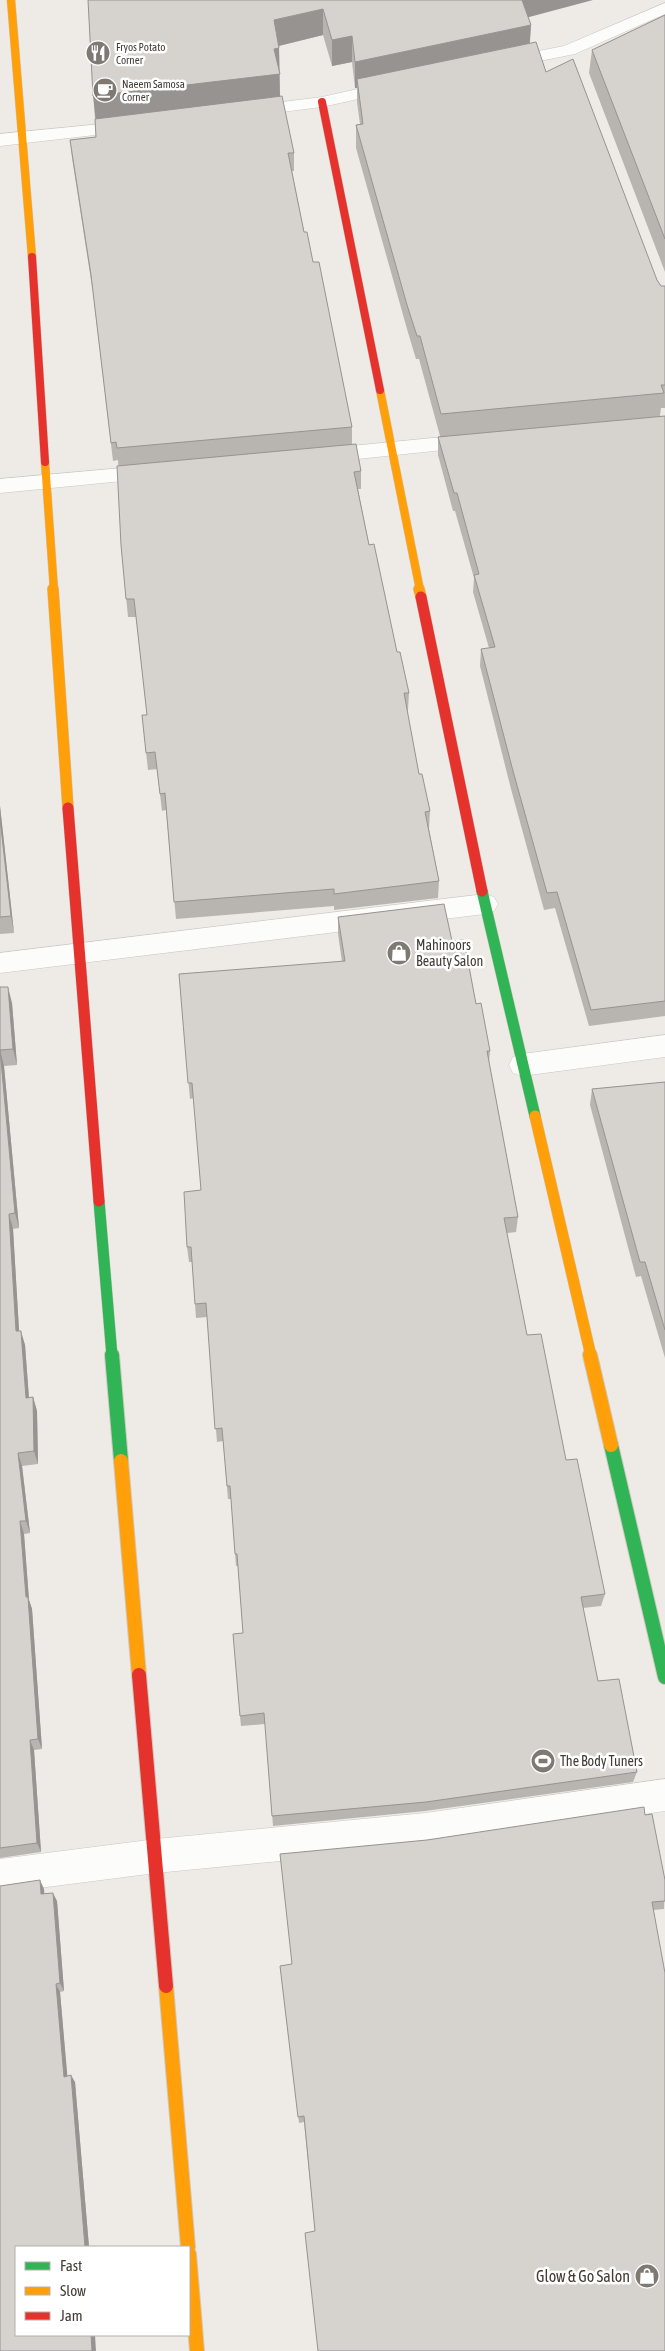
<svg xmlns="http://www.w3.org/2000/svg" width="665" height="2351" viewBox="0 0 665 2351" font-family="'Asap Condensed',sans-serif">
  <style>
    .lines { fill: none; stroke-linecap: round; stroke-linejoin: round }
    .street-casing { stroke: #cac7c3; stroke-width: 1 }
    .fast-far1-casing { stroke: #cfc8bf; stroke-width: 12 }
    .fast-casing { stroke: #cfc8bf; stroke-width: 16 }
    .slow-far2-casing { stroke: #cfc8bf; stroke-width: 9 }
    .slow-far1-casing { stroke: #cfc8bf; stroke-width: 12 }
    .slow-casing { stroke: #cfc8bf; stroke-width: 16 }
    .jam-far2-casing { stroke: #cfc8bf; stroke-width: 9 }
    .jam-far1-casing { stroke: #cfc8bf; stroke-width: 12 }
    .jam-casing { stroke: #cfc8bf; stroke-width: 16 }
    .street { fill: #fcfcfb; fill-rule: evenodd }
    .fast-far1 { stroke: #30b455; stroke-width: 11 }
    .fast { stroke: #30b455; stroke-width: 14 }
    .slow-far2 { stroke: #ff9f0a; stroke-width: 8 }
    .slow-far1 { stroke: #ff9f0a; stroke-width: 11 }
    .slow { stroke: #ff9f0a; stroke-width: 14 }
    .jam-far2 { stroke: #e5322d; stroke-width: 8 }
    .jam-far1 { stroke: #e5322d; stroke-width: 11 }
    .jam { stroke: #e5322d; stroke-width: 14 }
    .wall { fill: #b8b5b1 }
    .shaded-wall { fill: #969390 }
    .building { fill: #d6d2ce; stroke: #969390 }
    .labels { text-anchor: middle; dominant-baseline: central; stroke-width: 5; stroke-linejoin: round; paint-order: stroke }
    .far-poi-label { font-size: 11px; fill: #433b34; stroke: #fff; text-anchor: start }
    .poi-label { font-size: 14px; fill: #433b34; stroke: #fff; text-anchor: start }
    .near-poi-label { font-size: 16px; fill: #433b34; stroke: #fff; text-anchor: end }
  </style>
  <rect width="100%" height="100%" fill="#eeebe7"/>
  <g class="lines">
    <defs>
      <path id="street" d="M665,3V14L575,54L504,68L498,67L495,63L498,59L564,46Z
        M393,81L399,82L402,86L399,90L322,107L249,116L243,115L240,111L243,107L249,106L322,97Z
        M132,121L138,122L141,126L138,130L0,146V134Z
        M474,434L481,436L485,441L481,446L320,463L313,461L309,456L313,451L320,449Z
        M156,465L164,467L167,472L164,477L0,493V479Z
        M485,894L494,897L498,904L494,911L485,914L0,973V953Z
        M665,1035V1057L522,1076L513,1073L509,1065L513,1057L522,1054Z
        M665,1779V1811L425,1847L156,1873L0,1893V1859L156,1839L425,1813Z"/>
      <path id="fast-far1" d="M482,891L535,1116
        M99,1201L112,1356"/>
      <path id="fast" d="M112,1355L121,1461
        M611,1445L665,1677"/>
      <path id="slow-far2" d="M11,0L32,257
        M380,390L420,590
        M45,462L54,590"/>
      <path id="slow-far1" d="M53,589L68,808
        M419,589L421,597
        M535,1116L591,1356"/>
      <path id="slow" d="M590,1355L611,1445
        M121,1461L139,1675
        M166,1986L188,2247
        M189,2254L197,2351"/>
      <path id="jam-far2" d="M322,102L380,390
        M32,257L45,462"/>
      <path id="jam-far1" d="M421,597L482,891
        M68,808L99,1201"/>
      <path id="jam" d="M139,1675L166,1986"/>
    </defs>
    <use href="#street" class="street-casing"/>
    <use href="#fast-far1" class="fast-far1-casing"/>
    <use href="#fast" class="fast-casing"/>
    <use href="#slow-far2" class="slow-far2-casing"/>
    <use href="#slow-far1" class="slow-far1-casing"/>
    <use href="#slow" class="slow-casing"/>
    <use href="#jam-far2" class="jam-far2-casing"/>
    <use href="#jam-far1" class="jam-far1-casing"/>
    <use href="#jam" class="jam-casing"/>
    <use href="#street" class="street"/>
    <use href="#fast-far1" class="fast-far1"/>
    <use href="#fast" class="fast"/>
    <use href="#slow-far2" class="slow-far2"/>
    <use href="#slow-far1" class="slow-far1"/>
    <use href="#slow" class="slow"/>
    <use href="#jam-far2" class="jam-far2"/>
    <use href="#jam-far1" class="jam-far1"/>
    <use href="#jam" class="jam"/>
  </g>
  <path class="wall" d="M88,0L528,17L531,25L530,43L546,72L657,280L661,286H665V408H661L660,416H665V1016L589,1026L555,908L544,910L511,789L480,666L481,649L489,648L473,592L474,578L455,511H453L438,455V437L440,436L419,359H416L407,329L356,148V125L360,124L357,102V88H355L352,62L332,66L323,35L279,46L280,96L294,153V171H292L304,232L313,262L352,427V444L361,471V489H358L369,545L397,652L409,693L408,710L407,711L419,774L430,811L429,829L439,881L438,898L334,910V906L176,919L166,810L162,811L157,769L148,770L142,715H147L136,617H128L121,545L118,460L113,461L93,293L72,158L70,140L96,137Z
    M665,15V272L589,73L592,50Z
    M0,806L14,933L0,934Z
    M338,917L452,941L476,1004L490,1051L489,1062L518,1217L516,1232L507,1233L527,1335L566,1460L605,1594L601,1606L583,1608L598,1681L637,1772L633,1782L425,1811L273,1826L265,1724L241,1726L240,1716L243,1633L238,1566H236L231,1499H228L223,1441L217,1442L207,1317L196,1318L192,1262H189L187,1247L201,1190L194,1098L190,1099L179,974L342,962L338,934Z
    M0,987L12,1003L17,1065L4,1066L19,1228L13,1229L19,1331L25,1345L29,1398L33,1397L37,1411L38,1464L22,1466L30,1533L24,1534L29,1600L32,1609L42,1749L34,1750L41,1852L0,1858Z
    M665,1082V1358L641,1276L636,1277L590,1105L592,1089Z
    M645,1815L665,1880L664,1909L653,1910L315,2231L304,2122L299,2123L280,1966L292,1964L427,1840Z
    M44,1889V1894L57,1901L64,1991L60,1992L67,2076L75,2082L89,2247H16L0,2351Z"/>
  <path class="shaded-wall" d="M519,0H593L518,20Z
    M323,9V35L274,47V20Z
    M531,25L529,51L357,79V88H355V62Z
    M352,36V62L332,66V40Z
    M279,48L280,100L96,122L93,96Z
    M0,806L14,933L11,916L0,819Z
    M8,987L12,1003L17,1065L13,1049Z
    M0,1050L4,1066L19,1228L15,1213Z
    M9,1214L13,1229L20,1346L16,1331Z
    M21,1331L25,1345L30,1412L26,1398Z
    M33,1397L37,1411L38,1464L34,1451Z
    M18,1453L22,1466L30,1533L26,1521Z
    M20,1521L24,1534L29,1600L32,1609L42,1749L38,1739Z
    M30,1740L34,1750L41,1852L37,1843Z
    M40,1880L44,1889L45,1903L41,1894Z
    M53,1893L57,1901L64,1991L60,1983Z
    M56,1984L60,1992L68,2083L64,2077Z
    M71,2075L75,2082L89,2247H85Z
    M91,2335H95L96,2351H92Z"/>
  <path class="building" d="M88,0H522L531,25L355,62L352,36L332,40L323,9L274,20L279,48L274,49L280,74L93,96Z
    M665,15V239L592,50Z
    M536,42L546,72L573,59L657,280L661,286H665V385H661L664,393L441,414L420,336H417L407,305L356,125L363,124L357,79Z
    M282,96L294,153H288L304,232H307L313,262H319L352,427L117,448L116,442L111,443L91,275L70,140L96,137L95,119Z
    M665,416V1001L591,1010L557,892L547,893L513,771L481,649L495,647L474,575L479,574L457,493H454L438,437Z
    M356,444L361,471L354,472L369,545L374,544L397,652H400L409,693H404L419,774H422L430,811L425,812L439,881L334,894V889L174,902L165,793L160,794L155,752L146,753L142,715H147L134,599H126L121,545L117,466Z
    M0,819L11,916L0,917Z
    M444,904L452,941L464,940L476,1004L481,1003L490,1051H487L518,1217L504,1218L527,1335L541,1334L566,1460L577,1459L605,1594L581,1597L598,1681L619,1679L637,1772L426,1802L272,1816L264,1713L240,1716L233,1634L243,1633L237,1554H235L230,1486H227L222,1428L215,1429L206,1303L195,1304L191,1247H187L184,1192L201,1190L192,1083H188L179,974L345,961L338,917Z
    M0,987H8L13,1049L0,1050L15,1213L9,1214L16,1331H21L26,1398L33,1397L34,1451L18,1453L26,1521H20L26,1597H28L38,1739L30,1740L37,1843L0,1848Z
    M665,1082V1330L645,1262H640L592,1089Z
    M644,1807L645,1815L652,1814L665,1880V1901L652,1902L665,1973V2351H318L305,2233L315,2231L304,2116L298,2117L280,1966L292,1964L280,1854L427,1840Z
    M40,1880L41,1894L53,1893L60,1983L56,1984L64,2077L71,2075L85,2247H16V2335H91L92,2351H0V1886Z"/>
  <defs>
    <symbol id="restaurant-disc" viewBox="-11 -11 22 22"><circle r="9.5" fill="#7f7973" stroke="#fff"/><path d="M-5-6h1v4h1v-4h1v4h1v-4h1v5L-1.5 .5V6h-2V.5L-5-1ZM5-6V6H3V1.5H1.5Q1.5-4 5-6Z" fill="#fff"/></symbol>
    <symbol id="cafe-disc" viewBox="-11 -11 22 22"><circle r="9.5" fill="#7f7973" stroke="#fff"/><path d="M-5.5-4.5H6V0H3Q3 3.5 0 3.5H-2.5Q-5.5 3.5-5.5 0ZM3-3.2v2h1.7v-2ZM-6 4.5H4V6H-6Z" fill="#fff"/></symbol>
    <symbol id="shop-disc" viewBox="-11 -11 22 22"><circle r="9.5" fill="#7f7973" stroke="#fff"/><path d="M-5-2.5h2.3a2.7 3.5 0 0 1 5.4 0H5L5.5 6h-11ZM-1.5-2.5h3a1.5 2.3 0 0 0-3 0Z" fill="#fff"/></symbol>
    <symbol id="stadium-disc" viewBox="-11 -11 22 22"><circle r="9.5" fill="#7f7973" stroke="#fff"/><path d="M0-5a6.5 5 0 1 0 0 10a6.5 5 0 1 0 0-10ZM-3.5-1.8h7v3.6h-7Z" fill="#fff"/></symbol>
  </defs>
  <g fill-rule="evenodd">
    <use href="#restaurant-disc" x="84" y="39" width="28" height="28"/>
    <use href="#cafe-disc" x="91" y="76" width="28" height="28"/>
    <use href="#shop-disc" x="385" y="939" width="28" height="28"/>
    <use href="#stadium-disc" x="529" y="1747" width="28" height="28"/>
    <use href="#shop-disc" x="633" y="2262" width="28" height="28"/>
  </g>
  <g class="labels">
    <g class="far-poi-label">
      <text x="116" y="47">Fryos Potato<tspan x="116" dy="13">Corner</tspan></text>
      <text x="122" y="84">Naeem Samosa<tspan x="122" dy="13">Corner</tspan></text>
    </g>
    <g class="poi-label">
      <text x="416" y="945">Mahinoors<tspan x="416" dy="16">Beauty Salon</tspan></text>
      <text x="560" y="1761">The Body Tuners</text>
    </g>
    <g class="near-poi-label">
      <text x="630" y="2276">Glow &amp; Go Salon</text>
    </g>
  </g>
  <rect x="15" y="2246" width="175" height="90" fill="#ffffff" stroke="#b4b1ae"/>
  <rect x="25" y="2262" width="25" height="8" fill="#30b455" stroke="#b4b1ae"/>
  <text x="60" y="2271" font-size="15" fill="#433b34">Fast</text>
  <rect x="25" y="2287" width="25" height="8" fill="#ff9f0a" stroke="#b4b1ae"/>
  <text x="60" y="2296" font-size="15" fill="#433b34">Slow</text>
  <rect x="25" y="2312" width="25" height="8" fill="#e5322d" stroke="#b4b1ae"/>
  <text x="60" y="2321" font-size="15" fill="#433b34">Jam</text>
</svg>
